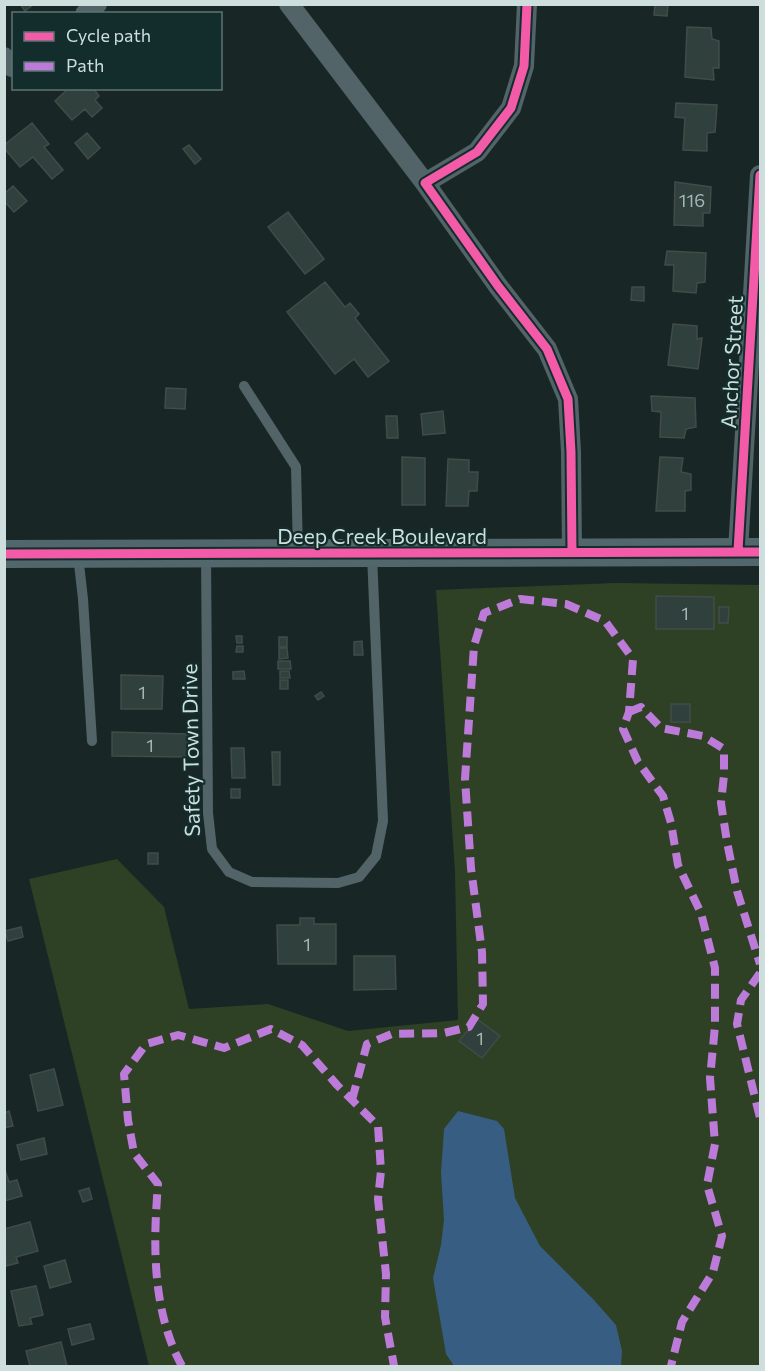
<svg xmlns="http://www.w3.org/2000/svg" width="765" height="1371" viewBox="0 0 765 1371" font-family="Commissioner,sans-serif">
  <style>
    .green { fill: #2e4124 }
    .water { fill: #375d82 }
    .building { fill: #30403c; stroke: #404c48; stroke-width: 1.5 }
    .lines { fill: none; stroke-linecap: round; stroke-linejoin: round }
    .lane { stroke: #536469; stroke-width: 10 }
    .street { stroke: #536469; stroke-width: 20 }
    .secondary { stroke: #51676c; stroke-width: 28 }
    .quiet { stroke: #bd7bd9; stroke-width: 8; stroke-dasharray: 15 8; stroke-linecap: butt }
    .cycleway-casing { stroke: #122d2c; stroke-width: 13 }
    .cycleway { stroke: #f35aa7; stroke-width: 9 }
    .labels { text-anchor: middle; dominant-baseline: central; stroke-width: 4.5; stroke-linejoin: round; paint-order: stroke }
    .number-label { font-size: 18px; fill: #a6b6b5 }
    .street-label { font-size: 21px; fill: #cededd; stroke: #122d2c }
  </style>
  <rect width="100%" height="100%" fill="#182726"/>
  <path class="green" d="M616,583L760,585V1366H149L29,879L117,859L164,907L189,1009L268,1004L348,1031L458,1020L455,872L436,590Z"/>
  <path class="water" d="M458,1111L497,1121L504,1129L515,1198L540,1246L593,1299L616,1325L622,1351L621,1366H454L446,1354L433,1278L441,1245L444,1220L441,1173L444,1129Z"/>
  <path class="building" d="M20,4H34L25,11Z
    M655,4H668L667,16L654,15Z
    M687,27L711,28L712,39L719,41V68H713L714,80L685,77Z
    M69,88H93L99,96L95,100L102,108L92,117L85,109L72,120L55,101Z
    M676,103L717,105L715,132L707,133V151L683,150L685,118L675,117Z
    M32,123L49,144L44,147L63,170L52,179L33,157L20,167L4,148V145Z
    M87,133L100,148L88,159L75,143Z
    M189,145L201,159L195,164L183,149Z
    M675,182L711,187L710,213H703V226L674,225Z
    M13,186L27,201L14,212L4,201V194Z
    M288,212L324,259L305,274L268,227Z
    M667,251L706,253L705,282L697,283L696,293L673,291L674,265H665Z
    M325,282L345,307L350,303L359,314L355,318L389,361L368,377L354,359L335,374L287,312Z
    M632,287H644V301L631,300Z
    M673,324L697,326V339L702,338L698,369L668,365Z
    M166,388L186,389L185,409L165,408Z
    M651,396L695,398L696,427L686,429L684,438L660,437L661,412L652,411Z
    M443,411L445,433L423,435L421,414Z
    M386,416H397L398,438H387Z
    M402,457L425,458V505H402Z
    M660,457L683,458L681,472L691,474V490L685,491V511H656Z
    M448,459L469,460V472H478L477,491H469L468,506H446Z
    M656,596L714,597V629H656Z
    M719,607H729L728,623H719Z
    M236,636H242V643H237Z
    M279,637H287V647H279Z
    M362,641L363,655H354V642Z
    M237,646H243V652H236Z
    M279,648H287L288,658L279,659Z
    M278,661H290L291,669H278Z
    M244,671L245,679H233V672Z
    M280,671H289L290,678H280Z
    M121,675L163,676L162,709H121Z
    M280,680H288V689H280Z
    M321,692L324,696L318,700L315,696Z
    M671,704H690V722H671Z
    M112,732L188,734V757L112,756Z
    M231,748H244L245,778H232Z
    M272,752H280V785H273Z
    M231,789H240V798H231Z
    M148,853H158V864H148Z
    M300,918H314V924H336V964H278L277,925H300Z
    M21,927L23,937L8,941L5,931Z
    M354,956H395L396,989L354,990Z
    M477,1019L500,1036L482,1058L459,1041Z
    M54,1069L63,1105L38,1111L30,1075Z
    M9,1111L13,1126L4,1128V1113Z
    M44,1138L47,1154L21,1160L17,1145Z
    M4,1167L9,1182L17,1180L22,1196L4,1201Z
    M89,1188L92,1199L83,1202L79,1191Z
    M30,1222L38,1251L16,1257L18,1263L6,1266L4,1229Z
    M65,1260L71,1282L50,1288L44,1266Z
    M36,1286L43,1315L30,1318L32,1324L19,1326L11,1291Z
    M90,1324L94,1339L72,1345L68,1329Z
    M61,1342L67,1366H30L26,1351Z"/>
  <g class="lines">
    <path class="lane" d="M244,386L296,467L298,553
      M78,555L83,599L92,741
      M206,555L208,813L212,849L229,872L252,882L338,883L359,877L376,856L383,821L372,554"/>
    <path class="street" d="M289,4L425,183
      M527,4L524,66L511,108L477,152L425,183L498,286L547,349L568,399L571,452L572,551
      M85,14L97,4
      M4,57L12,67
      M738,551L760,175"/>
    <path class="secondary" d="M4,554L760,552"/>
    <path class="quiet" d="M629,712L641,707L661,728L703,736L724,749V775L721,803L727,842L737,891L760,964
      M760,973L741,1000L737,1024L760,1118
      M352,1100L367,1044L392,1034L444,1033L469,1027L483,1004L482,952L471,868L465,779L474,646L484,613L520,599L566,604L605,621L633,659L629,712L623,729L638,762L663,796L671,823L678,865L701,913L715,968V1026L710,1078L715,1144L707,1185L722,1236L713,1272L682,1322L671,1366
      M182,1366C152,1311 153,1245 158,1184L134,1153L128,1120L124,1074L146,1044L178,1035L224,1048L271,1029L302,1045L337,1085L378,1126L381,1171L378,1199L386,1274L385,1317L394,1366"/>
    <defs>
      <path id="cycleway" d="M527,4L524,66L511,108L477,152L425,183L498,286L547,349L568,399L571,452L572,551
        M738,551L760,175
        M4,554L760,552"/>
    </defs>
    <use href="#cycleway" class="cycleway-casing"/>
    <use href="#cycleway" class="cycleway"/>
  </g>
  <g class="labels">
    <g class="number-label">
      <text x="692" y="200">116</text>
      <text x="685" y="613">1</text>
      <text x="142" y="692">1</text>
      <text x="150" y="745">1</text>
      <text x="307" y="944">1</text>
      <text x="480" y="1038">1</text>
    </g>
    <g class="street-label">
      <text transform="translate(731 362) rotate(-87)">Anchor Street</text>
      <text x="382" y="535">Deep Creek Boulevard</text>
      <text transform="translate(190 750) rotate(-91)">Safety Town Drive</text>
    </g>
  </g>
  <rect width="765" height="1371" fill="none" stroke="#cededd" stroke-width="12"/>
  <rect x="12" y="12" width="210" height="78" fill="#122d2c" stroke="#5d7473" stroke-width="1.5"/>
  <rect x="24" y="32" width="30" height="9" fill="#f35aa7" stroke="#5d7473" stroke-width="1.5"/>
  <text x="66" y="42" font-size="18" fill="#cededd">Cycle path</text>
  <rect x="24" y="62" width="30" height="9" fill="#bd7bd9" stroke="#5d7473" stroke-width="1.5"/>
  <text x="66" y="72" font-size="18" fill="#cededd">Path</text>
</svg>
